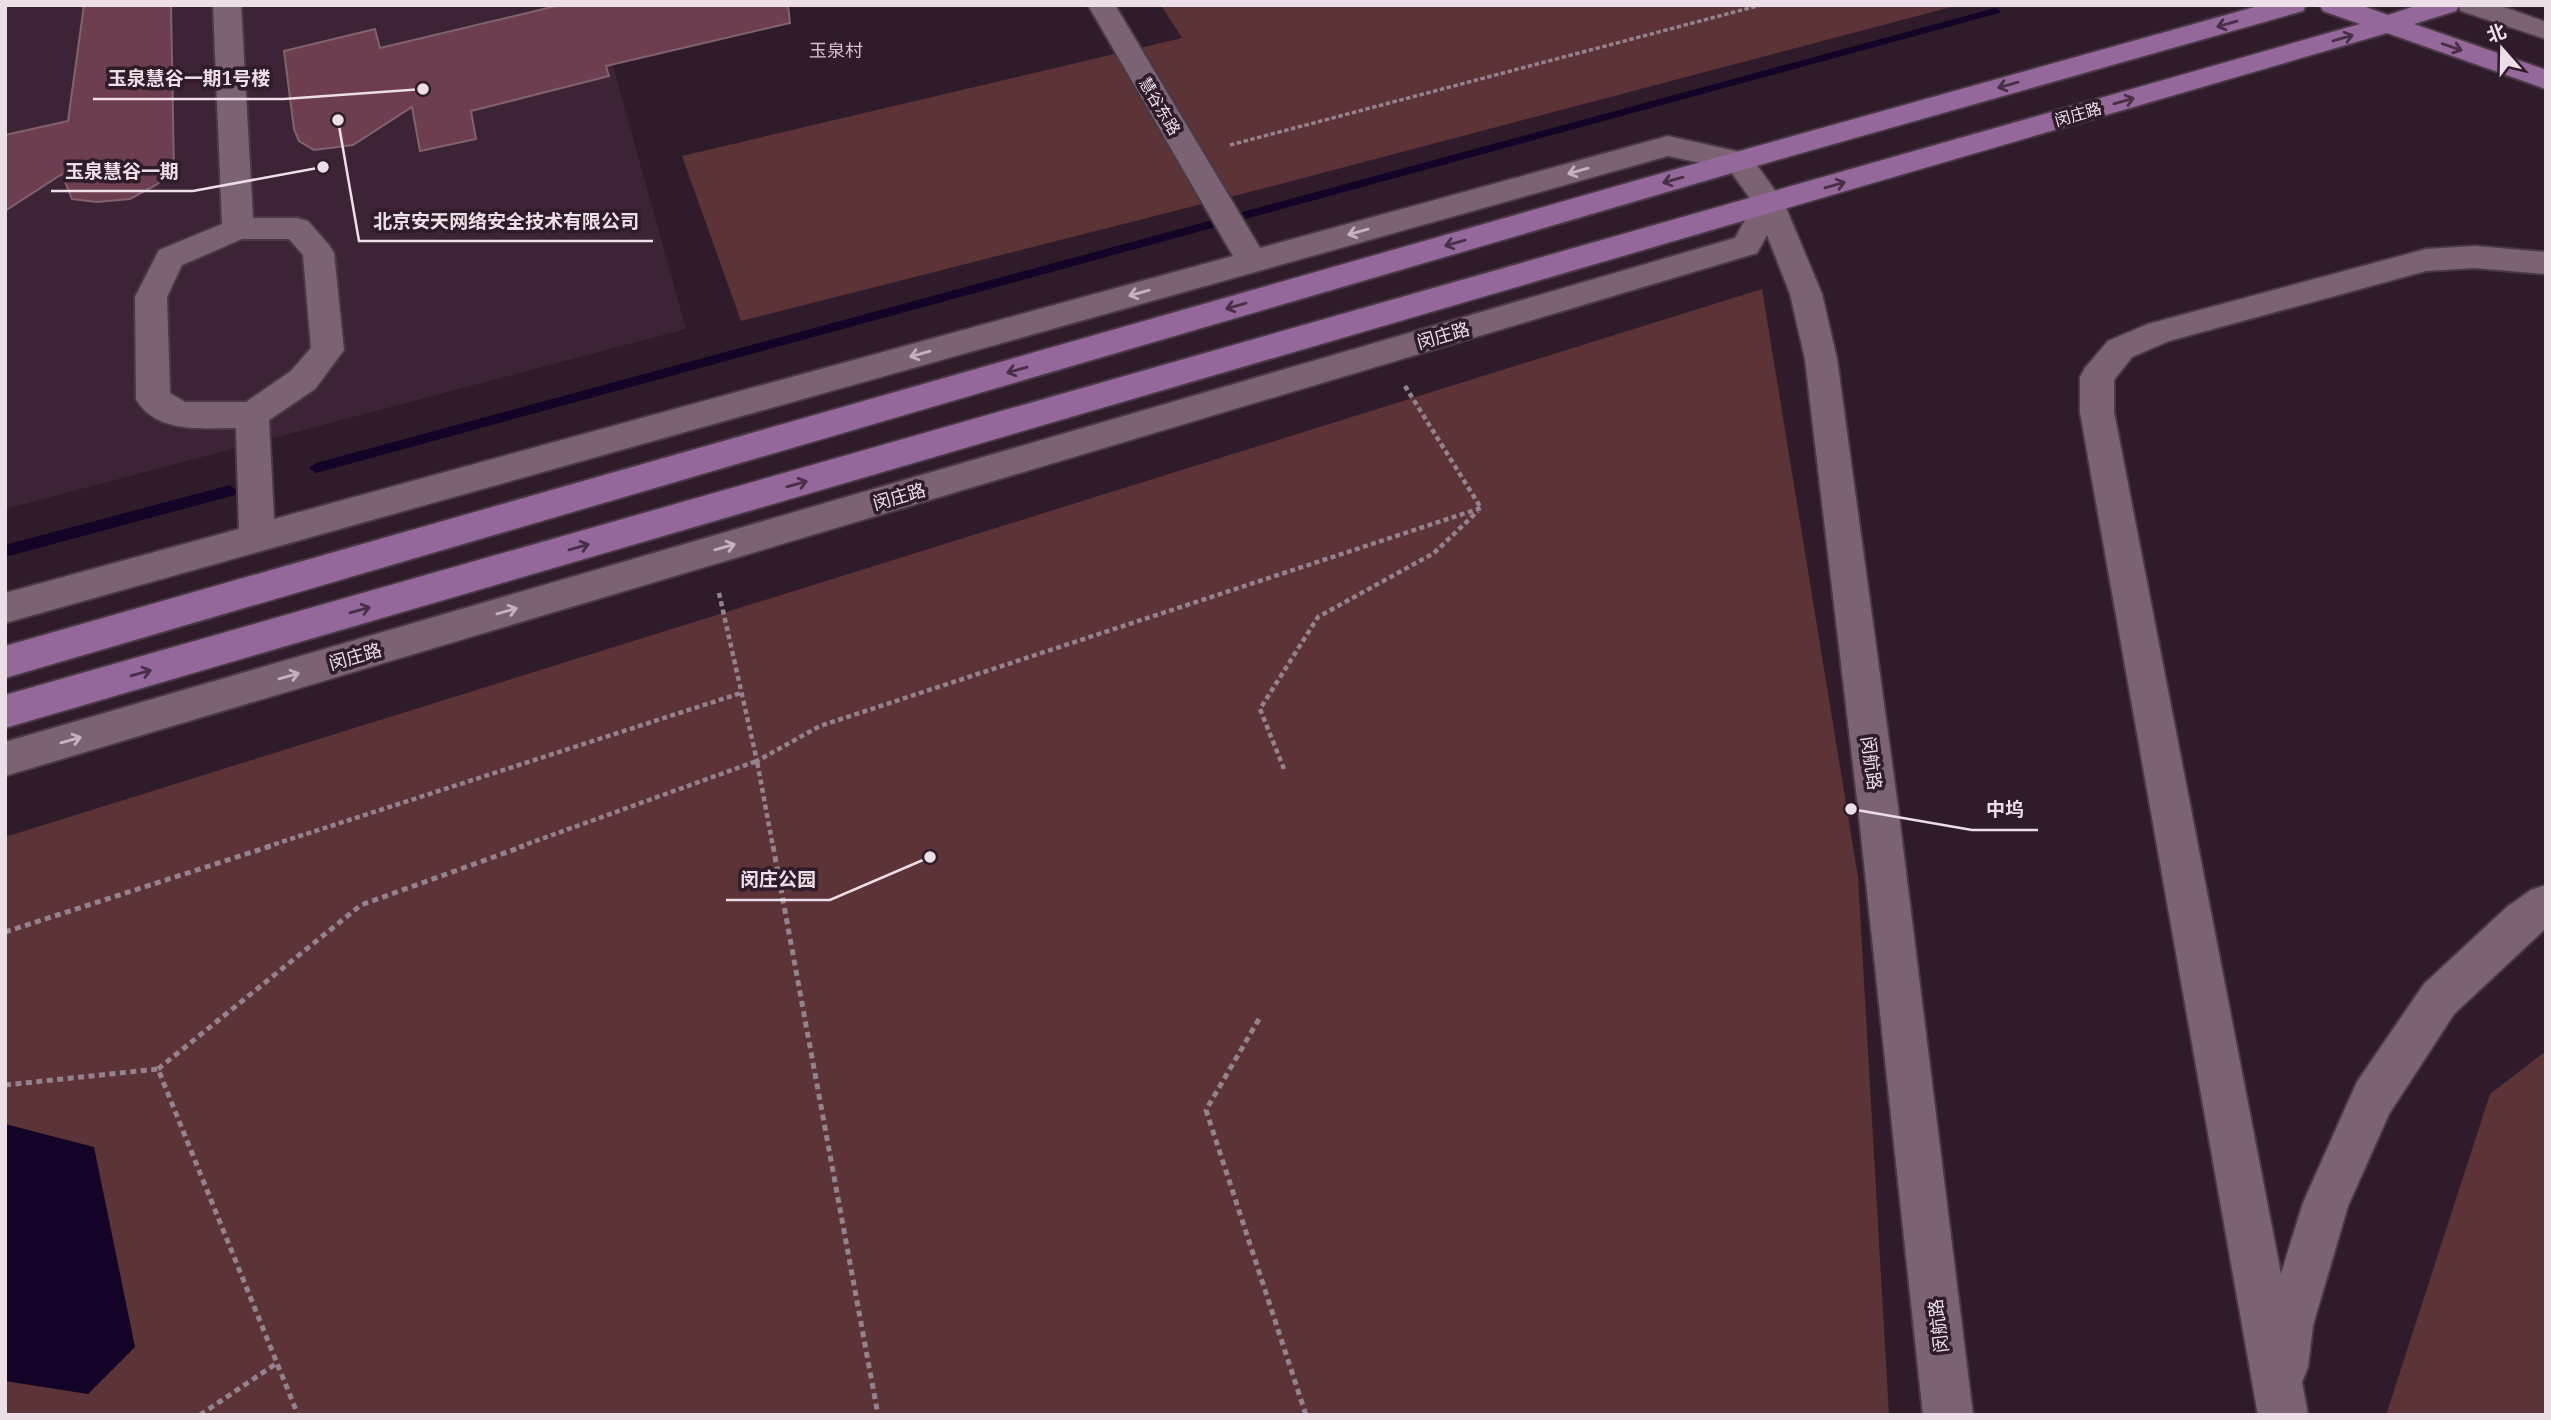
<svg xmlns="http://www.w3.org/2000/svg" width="2551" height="1420" viewBox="0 0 2551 1420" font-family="'Noto Serif','Noto Sans SC',serif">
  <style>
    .built { fill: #3d2336 }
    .green { fill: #5c3337 }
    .water { fill: #130326 }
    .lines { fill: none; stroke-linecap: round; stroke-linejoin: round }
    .stream { fill: #130326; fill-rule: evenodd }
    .building { fill: #6d3e50; stroke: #80636d; stroke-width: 2 }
    .minor-casing { stroke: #4a3945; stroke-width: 4 }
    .major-casing { stroke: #4a3945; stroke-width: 4 }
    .path-far2 { stroke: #94838f; stroke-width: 3.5; stroke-dasharray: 4.5 2.5; stroke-linecap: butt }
    .path-far1 { stroke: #94838f; stroke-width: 4.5; stroke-dasharray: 5 3.5; stroke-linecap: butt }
    .path { stroke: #94838f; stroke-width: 5; stroke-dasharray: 6 4.5; stroke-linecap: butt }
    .minor { fill: #7b6374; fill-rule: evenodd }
    .major { fill: #95689c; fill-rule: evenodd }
    .oneway { stroke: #482e46 }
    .oneway2 { stroke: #c5b4bf }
    .labels { text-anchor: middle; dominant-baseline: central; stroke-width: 7; stroke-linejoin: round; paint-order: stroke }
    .far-street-label { font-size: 16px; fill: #eddfe8; stroke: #2f1b2a }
    .far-quarter-label { font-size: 18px; fill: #d9bed1; stroke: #2f1b2a }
    .street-label { font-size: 18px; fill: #eddfe8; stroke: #2f1b2a }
    .leader { fill: none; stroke: #eddfe8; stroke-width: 2.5 }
    .callout-dot { fill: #eddfe8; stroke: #2f1b2a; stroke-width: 2.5 }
    .callout-label { font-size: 19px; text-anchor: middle; font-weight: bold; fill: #eddfe8; stroke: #2f1b2a; stroke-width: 7; stroke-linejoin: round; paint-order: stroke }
  </style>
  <rect width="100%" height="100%" fill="#2f1b2a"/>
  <path class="built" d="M5,5H596L686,329L5,509Z"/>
  <path class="green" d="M1161,5H1959L1273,186L741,321L682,156L1182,38Z
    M1762,289L1858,877L1889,1415H5V837Z
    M2546,1051V1415H2386L2490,1094Z"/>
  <path class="water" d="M5,1124L94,1147L135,1347L88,1394L5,1381Z"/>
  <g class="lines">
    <path class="stream" d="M1995,8L2001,11L1999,13L316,473L309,468L316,463Z
      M230,485L237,491L235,495L5,557V545Z"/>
  </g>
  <path class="building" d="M84,5H171L174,172L156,185L130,199L97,202L72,199L62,174L5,211V135L68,121Z
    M560,5H788L790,23L606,66L609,76L471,111L476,139L420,151L412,107L353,145L314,150L299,141L294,129L284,51L375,29L380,48Z"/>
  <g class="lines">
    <defs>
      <path id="minor" d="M213,5H241L253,218H297L308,221L329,245L334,253L344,350L315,389L269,420L274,519L1233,256L1088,5H1115L1260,248L1668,136L1749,154L1784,203L1822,294L1837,359L1898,807L1973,1415H1923L1858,807L1805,359L1790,294L1767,235L1757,253L5,776V742L1735,238L1754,204L1729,169L1668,156L5,623V593L239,529L236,428C202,428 156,434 136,399L135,297L159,250L222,224ZM242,239H289L303,255L311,348L291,371L246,402H185L170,393L167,297L182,265Z
        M2458,5H2498L2546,22V39L2461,11Z
        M2475,246L2546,252V274L2475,268L2426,271L2169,341L2132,357L2114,380V412L2281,1274L2303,1203L2357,1082L2424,984L2507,907L2531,890L2546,885V928L2454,1014L2389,1114L2348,1206L2313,1325L2308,1367L2302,1382L2308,1415H2258L2080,412V377L2085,368L2108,341L2148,324L2426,249Z"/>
      <path id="major" d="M2262,5H2306L2303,11L1749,168L5,678V646L1729,154Z
        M2320,5H2360L2388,15L2418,5H2459L2456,11L2414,24L2546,70V89L2387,33L5,728V695L2360,24L2323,11Z"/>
    </defs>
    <use href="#minor" class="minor-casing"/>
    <use href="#major" class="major-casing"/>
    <path class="path-far2" d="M1230,145L1761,5"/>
    <path class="path-far1" d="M1405,386L1481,508
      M719,593L757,761L820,726L1481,508
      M1284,769L1260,709L1318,617L1434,553L1478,511
      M266,847L741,693
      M519,847L757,761L773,847"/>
    <path class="path" d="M773,846L878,1415
      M5,932L271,846
      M1259,1019L1206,1110L1306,1415
      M158,1069L361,905L524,846
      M5,1085L158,1069L298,1415
      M200,1415L277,1363"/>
    <use href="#minor" class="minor"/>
    <use href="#major" class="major"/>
  </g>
  <defs><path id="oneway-shaft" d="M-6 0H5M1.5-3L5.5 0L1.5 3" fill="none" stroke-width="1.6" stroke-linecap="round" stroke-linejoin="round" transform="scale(1.75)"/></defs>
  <g class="oneway">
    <use href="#oneway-shaft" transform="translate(2227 24) rotate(164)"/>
    <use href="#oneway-shaft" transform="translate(2343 38) rotate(-16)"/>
    <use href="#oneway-shaft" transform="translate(2452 47) rotate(19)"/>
    <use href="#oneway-shaft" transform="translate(2008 85) rotate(164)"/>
    <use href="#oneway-shaft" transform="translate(2124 101) rotate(-16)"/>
    <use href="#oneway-shaft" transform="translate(1673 180) rotate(164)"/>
    <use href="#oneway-shaft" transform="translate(1835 185) rotate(-16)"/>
    <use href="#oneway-shaft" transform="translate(1455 243) rotate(164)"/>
    <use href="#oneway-shaft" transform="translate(1236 306) rotate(164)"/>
    <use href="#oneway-shaft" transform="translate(1017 370) rotate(164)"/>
    <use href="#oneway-shaft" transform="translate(797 484) rotate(-16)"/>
    <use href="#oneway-shaft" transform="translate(579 547) rotate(-16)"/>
    <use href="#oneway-shaft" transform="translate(360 610) rotate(-16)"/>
    <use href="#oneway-shaft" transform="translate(141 673) rotate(-16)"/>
  </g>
  <g class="oneway2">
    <use href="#oneway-shaft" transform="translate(1578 171) rotate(164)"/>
    <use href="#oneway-shaft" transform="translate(1358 232) rotate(164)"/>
    <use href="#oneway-shaft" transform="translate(1139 293) rotate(164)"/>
    <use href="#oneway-shaft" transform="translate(920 354) rotate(164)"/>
    <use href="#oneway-shaft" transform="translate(725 547) rotate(-16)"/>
    <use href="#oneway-shaft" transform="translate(507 611) rotate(-16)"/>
    <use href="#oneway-shaft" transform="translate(289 676) rotate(-16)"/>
    <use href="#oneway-shaft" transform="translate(71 740) rotate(-16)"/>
  </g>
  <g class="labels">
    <g class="far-street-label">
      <text transform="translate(1160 106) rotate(59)">慧谷东路</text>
      <text transform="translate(2078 114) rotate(-16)">闵庄路</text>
    </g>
    <g class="far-quarter-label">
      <text x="836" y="50">玉泉村</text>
    </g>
    <g class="street-label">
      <text transform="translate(1443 335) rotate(-16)">闵庄路</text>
      <text transform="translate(899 496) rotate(-16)">闵庄路</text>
      <text transform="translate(355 656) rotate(-16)">闵庄路</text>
      <text transform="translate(1872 763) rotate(82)">闵航路</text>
      <text transform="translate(1938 1326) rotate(-97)">闵航路</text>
    </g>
  </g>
  <path class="leader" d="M423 89L284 99H93M323 167L193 191H51M338 120L359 241H653M1851 809L1972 830H2038M930 857L830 900H726"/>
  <g class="callout-dot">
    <circle cx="423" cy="89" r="7"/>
    <circle cx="323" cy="167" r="7"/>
    <circle cx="338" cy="120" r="7"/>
    <circle cx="1851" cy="809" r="7"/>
    <circle cx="930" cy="857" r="7"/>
  </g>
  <g class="callout-label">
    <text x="189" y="85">玉泉慧谷一期1号楼</text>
    <text x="122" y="178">玉泉慧谷一期</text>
    <text x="506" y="228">北京安天网络安全技术有限公司</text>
    <text x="2005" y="816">中坞</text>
    <text x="778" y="886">闵庄公园</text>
  </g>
  <rect width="2551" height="1420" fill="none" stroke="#eddfe8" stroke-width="14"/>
  <g transform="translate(2502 49) rotate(340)" stroke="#2f1b2a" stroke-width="5" paint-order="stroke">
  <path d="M0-5L12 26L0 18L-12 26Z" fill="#eddfe8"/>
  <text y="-10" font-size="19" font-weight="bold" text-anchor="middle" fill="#eddfe8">北</text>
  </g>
</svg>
